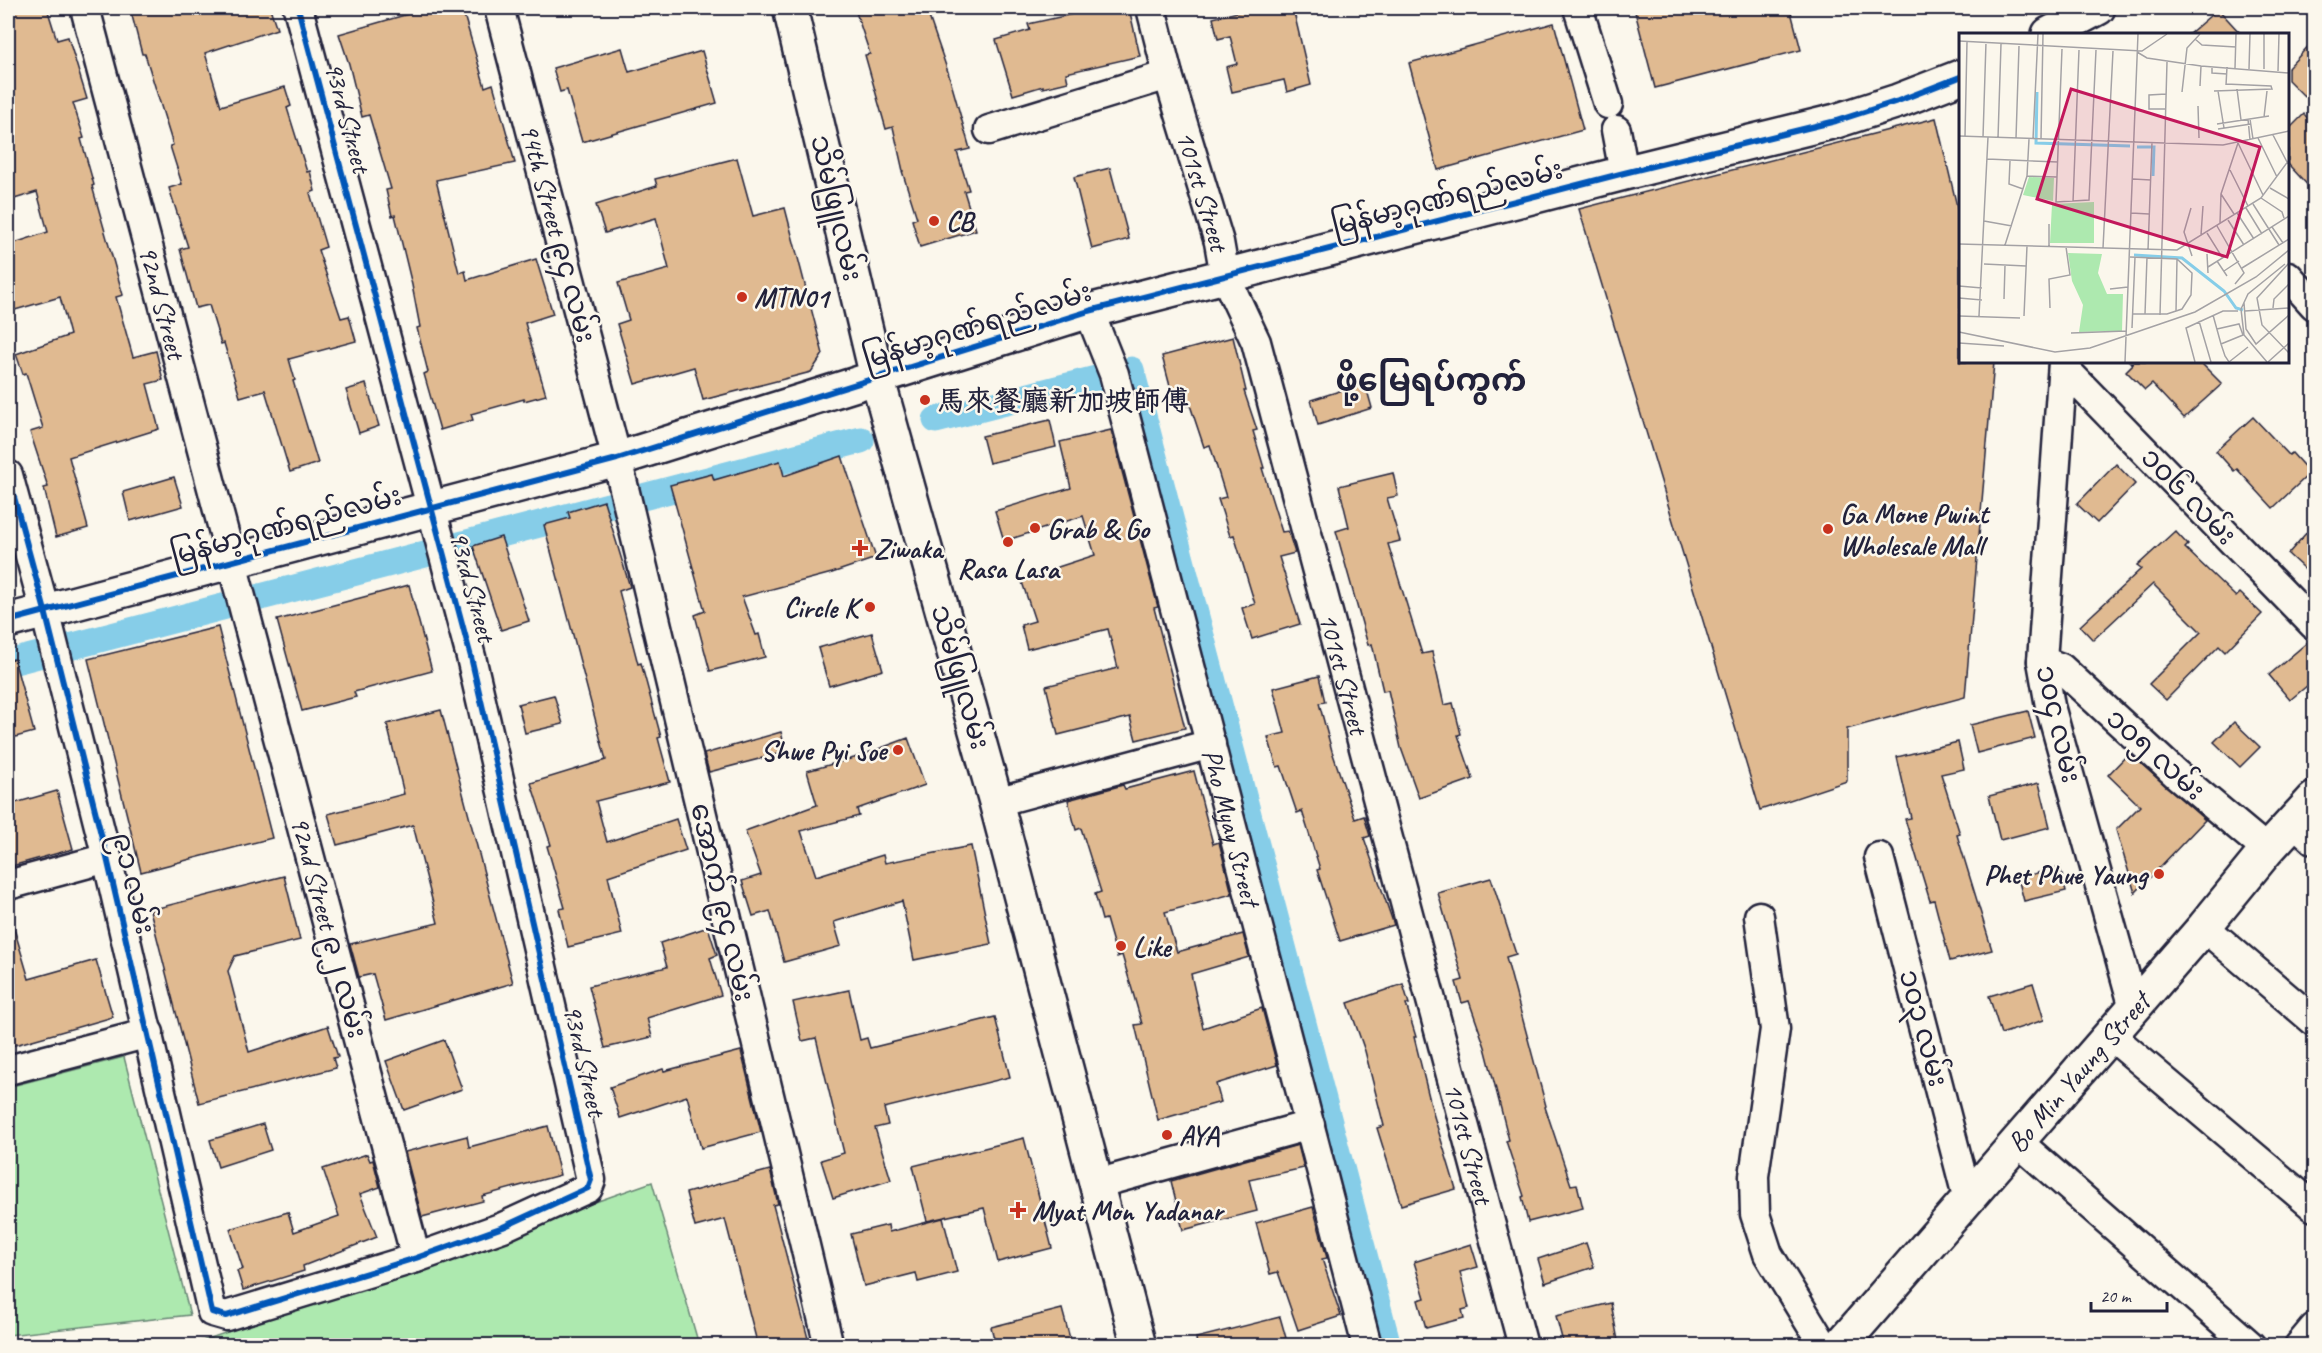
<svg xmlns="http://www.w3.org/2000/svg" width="2322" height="1353" viewBox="0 0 2322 1353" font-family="Caveat,'LXGW WenKai TC','Noto Sans Myanmar',sans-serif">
<rect width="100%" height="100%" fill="#fbf7ec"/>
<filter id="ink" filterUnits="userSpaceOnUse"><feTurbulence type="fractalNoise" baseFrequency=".0167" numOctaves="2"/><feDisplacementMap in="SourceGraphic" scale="12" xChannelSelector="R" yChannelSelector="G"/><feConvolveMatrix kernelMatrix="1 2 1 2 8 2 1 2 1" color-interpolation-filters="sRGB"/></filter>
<g filter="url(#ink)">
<g fill="#ade9af" stroke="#688675" stroke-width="1.5">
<path d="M124,1057L190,1315L8,1335V1087Z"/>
<path d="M652,1182L699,1345L188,1346Z"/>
</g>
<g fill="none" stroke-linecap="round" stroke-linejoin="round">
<g stroke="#86cde8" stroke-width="27">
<path d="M936,420L1131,370L1388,1346"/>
<path d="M8,663L861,440"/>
</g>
</g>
<g fill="#e0ba91" stroke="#22223b" stroke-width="1.5">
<path d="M8,8H47L57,40L68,37L87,99L73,103L84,138L81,139L94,185L92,186L123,295L116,297L133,357L156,351L163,380L147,384L159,429L69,457L88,528L56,537L44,488L48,487L30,432L43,428L26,373L23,374L16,354L70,335L60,297L8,312V245L48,232L37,192L8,201Z"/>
<path d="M130,8H270L277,29L205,53L221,106L285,87L291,106L287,108L307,172L310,171L315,191L310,193L326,247L318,250L341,318L349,316L356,341L289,359L295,380L293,381L318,463L290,472L265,390L240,397L224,343L221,344L209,305L196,308L180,249L188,247L169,188L182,184L170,146L173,145L145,54H142Z"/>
<path d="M429,8H462L485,87L493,84L515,163L436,180L459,273L465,271L467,280L536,259L553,314L525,323L546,395L524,401V399L471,414L473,420L440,430L424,374L428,372L417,328L420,327L412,285L395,215L392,216L386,190L391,189L369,115L362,117L349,64L339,34Z"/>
<path d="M870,8H926L948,72L970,149L957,152L969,190L964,191L976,230L920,247L912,220L917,218L902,171H903L893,127L886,129L865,55L870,54L856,12Z"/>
<path d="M1100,8H1129L1140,56L1066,73L1068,82L1043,88V86L1013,95L996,40L1030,30L1028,24Z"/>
<path d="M1254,8H1293L1311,85L1287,92L1284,80L1232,92L1226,67L1237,64L1230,36L1218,39L1213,18Z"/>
<path d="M1634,8H1790L1801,50L1655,88Z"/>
<path d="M2218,9L2241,34H2189Z"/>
<path d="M1554,23L1583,130L1438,170L1409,63Z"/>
<path d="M2314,40V85L2304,96L2288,80V68Z"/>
<path d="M622,48L629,72L702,51L717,103L582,142L567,90L560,92L553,68Z"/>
<path d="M2304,114L2314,125V192L2288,164V130Z"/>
<path d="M1936,118L1960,219V362H1994L1965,697L1847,729V781L1760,810L1579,209Z"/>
<path d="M737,158L753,216L785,208L823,354L811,372L703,400L694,367L635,384L617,324L629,320L618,283L669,269L656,218L605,233L596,205L657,186L655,179Z"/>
<path d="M1110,168L1129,239L1092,249L1074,177Z"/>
<path d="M1233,337L1246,391H1244L1257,430L1253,431L1264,468H1262L1282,532L1288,531L1295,553L1279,557L1300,624L1252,639L1242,608L1255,604L1234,535L1230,536L1218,499L1226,497L1210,445L1204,447L1190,405L1176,409L1162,356Z"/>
<path d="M2130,362H2200L2222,384L2184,418L2152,384L2145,390L2126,371L2133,364Z"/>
<path d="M1365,383L1372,408L1318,425L1311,400Z"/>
<path d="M366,384L379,426L359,433L346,390Z"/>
<path d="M2253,417L2289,455L2292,453L2310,473L2273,508L2237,469L2234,471L2216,451Z"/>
<path d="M1050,420L1056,447L989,463L982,436Z"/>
<path d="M1111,430L1158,607L1154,608L1185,728L1136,740L1130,717L1058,735L1046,686L1118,668L1108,629L1027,649L1021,625L1035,621L1021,579L1095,555L1083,516L1004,541L995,511L1071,488L1060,442Z"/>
<path d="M842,456L876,558L832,573L742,597L756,635L759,634L765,657L710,671L695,615L705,611L670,485L712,474L714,480L780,461L784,476Z"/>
<path d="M2116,464L2135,484L2097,523L2077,504Z"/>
<path d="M1393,473L1398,496L1387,498L1400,541L1388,544L1422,654L1432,652L1444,705L1453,703L1461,734L1458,735L1473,779L1419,798L1401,748L1388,690L1383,691L1372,644L1368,645L1336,531L1349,527L1339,486Z"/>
<path d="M174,477L183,506L130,521L123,492Z"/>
<path d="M604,501L630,587L619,591L638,664L641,663L661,737L658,738L670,782L596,801L607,842L676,819L686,850L608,876L622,934L568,947L559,909L565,908L547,846L551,845L531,783L606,760L544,525L570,518L568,512Z"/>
<path d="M2314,524V578L2288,554Z"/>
<path d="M2175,531L2188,545L2185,548L2236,597L2240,593L2262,614L2225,652L2219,646L2166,700L2149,684L2201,632L2153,584L2093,640L2080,626L2141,569L2137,566Z"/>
<path d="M501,537L529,621L501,630L473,546Z"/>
<path d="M409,585L432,671L354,692L356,697L302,711L277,620Z"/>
<path d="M218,627L272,838L141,872L88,659Z"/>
<path d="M872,633L883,670L829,686L818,648Z"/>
<path d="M2309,641H2314V680L2290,700L2269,675Z"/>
<path d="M14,659L34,732L8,739V660Z"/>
<path d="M1319,676L1325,702L1319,703L1332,751L1355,819L1364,816L1370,836L1364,838L1394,925L1340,941L1317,870L1320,869L1302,811L1297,813L1281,766L1277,767L1268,737L1285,733L1273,688Z"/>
<path d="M554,695L563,724L525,733L518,704Z"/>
<path d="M441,710L513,983L386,1020L373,974L359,977L350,944L438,923L413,825L337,845L328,814L404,794L387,724Z"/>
<path d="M2028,711L2035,738L1977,753L1970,725Z"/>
<path d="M2234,722L2260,747L2240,767L2214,742Z"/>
<path d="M781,732L786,752L709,772L704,754Z"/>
<path d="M908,738L925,785L857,809L859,816L801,831L816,876L883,855L885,863L971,846L991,944L914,960L902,901L834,922L841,946L784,962L770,911L753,916L742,881L761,875L745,831L817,805L807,771L854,758Z"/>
<path d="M1958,742L1964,769L1941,774L1960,834L1957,835L1992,950L1950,961L1934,900L1930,901L1905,819L1911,818L1897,757Z"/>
<path d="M2129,753L2205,820L2135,893L2116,830L2140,806L2108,775Z"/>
<path d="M1194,771L1213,844L1219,842L1232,894L1165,912L1177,952L1243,934L1249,957L1191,974L1203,1028L1262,1008L1277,1065L1216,1084L1221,1102L1158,1120L1135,1025L1142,1024L1122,955L1117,957L1106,919L1102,920L1095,894L1101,892L1081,828L1076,830L1068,800L1123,785L1125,789Z"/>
<path d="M2039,783L2050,827L2000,840L1989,796Z"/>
<path d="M57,791L73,849L8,867V805Z"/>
<path d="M2060,867L2066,891L2024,901L2018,878Z"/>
<path d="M284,876L300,940L235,956L228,971L249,1052L328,1026L338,1057L333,1058L336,1068L199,1103L150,910Z"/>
<path d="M1491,878L1516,954L1506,957L1546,1106L1545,1107L1571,1185L1577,1184L1583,1208L1528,1222L1522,1197L1524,1196L1506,1141L1509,1140L1485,1047L1469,1001L1462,1003L1456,982L1463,980L1438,893Z"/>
<path d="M13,925L29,979L96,960L113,1017L8,1047V926Z"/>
<path d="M708,927L717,955L710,958L721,995L647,1018L652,1037L605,1048L589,986L667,967L660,943Z"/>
<path d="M2033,983L2044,1020L2001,1034L1989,996Z"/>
<path d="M1403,984L1409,1004H1406L1416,1037H1414L1433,1113L1456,1189L1401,1205L1377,1128L1384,1126L1365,1051L1348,1003Z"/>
<path d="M849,990L860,1040L867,1038L870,1048L995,1017L1010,1077L884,1108L888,1125L875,1128L891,1180L833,1198L821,1160L844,1153L816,1038L802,1041L793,1002Z"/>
<path d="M444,1040L462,1089L404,1110L386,1061Z"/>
<path d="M741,1051L761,1132L701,1148L687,1096L620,1118L610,1087L663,1069L664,1071Z"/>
<path d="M263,1124L271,1150L218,1167L210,1140Z"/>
<path d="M548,1126L560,1175L482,1196L483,1201L422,1217L405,1152L467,1136L469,1147Z"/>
<path d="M1024,1138L1052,1248L998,1262L984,1208L927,1221L913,1166Z"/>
<path d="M1298,1145L1304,1168L1249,1180L1257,1211L1183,1230L1171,1181Z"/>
<path d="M367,1154L370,1161L373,1160L380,1187L360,1194L377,1237L303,1266L304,1271L243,1290L237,1271L243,1269L230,1229L288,1212L294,1232L339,1216L323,1169Z"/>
<path d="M770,1170L778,1204L773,1205L810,1346H758L725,1219L695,1227L686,1193Z"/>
<path d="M1313,1207L1327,1258L1322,1259L1341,1316L1298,1330L1278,1272L1270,1274L1256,1223Z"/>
<path d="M943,1218L957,1272L918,1282L916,1273L864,1286L851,1234L888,1225L889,1232Z"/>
<path d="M1586,1243L1594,1267L1545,1283L1538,1259Z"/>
<path d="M1471,1244L1478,1267L1460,1272L1469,1308L1462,1310L1464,1318L1426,1328L1418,1300L1425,1298L1414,1262Z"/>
<path d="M1611,1303L1619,1346H1564L1556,1316Z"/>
<path d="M1062,1309L1072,1346H996L991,1327Z"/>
<path d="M1280,1317L1286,1338L1256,1346H1197L1196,1338Z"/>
</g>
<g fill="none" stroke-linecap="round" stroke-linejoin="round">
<defs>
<g id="minor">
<path id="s1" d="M85,8L416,1258"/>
<path d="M499,8L617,459L829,1346"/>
<path id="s2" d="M1151,8L1168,75L1219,242L1225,276L1256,342L1523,1346"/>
<path d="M1578,8L1608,104"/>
<path d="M989,130L1168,75"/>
<path d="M1616,130L1624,173"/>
<path d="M2288,276L2314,305"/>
<path id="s3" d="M1089,311L1114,374L1367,1346"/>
<path d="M2063,362L2042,661L2050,706L2134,1008"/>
<path d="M2063,367L2314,625"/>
<path d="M8,475L45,611L107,858L212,1312L226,1316L416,1258L503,1227L588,1188L591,1180L471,657L298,8"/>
<path d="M2042,661L2061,668L2176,774L2267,850"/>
<path d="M996,802L1211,744"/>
<path d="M2294,822L2314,840"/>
<path d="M1879,857L1968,1200"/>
<path d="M8,885L107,858"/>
<path d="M1759,916L1775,1029L1754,1176L1755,1214L1768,1254L1824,1346"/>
<path d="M2204,927L2314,1021"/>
<path d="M2110,1035L2314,1207"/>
<path d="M8,1070L149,1033"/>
<path d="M2018,1142L2251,1346"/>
<path d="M1096,1184L1310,1125"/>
<path d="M2299,1346L2314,1328"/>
</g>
<g id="tertiary">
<path d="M2049,34L2098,8"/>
<path d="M8,621L617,459L1089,311L1624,173L1836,121L1898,101L1960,77"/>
</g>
<g id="secondary">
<path id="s4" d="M1840,1346L2204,927L2267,850L2314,799"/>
</g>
<path id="primary" d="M790,8L877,377L996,802L1139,1346"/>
</defs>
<use href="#minor" stroke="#22223b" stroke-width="33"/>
<use href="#tertiary" stroke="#22223b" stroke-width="38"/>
<use href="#secondary" stroke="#22223b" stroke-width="38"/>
<use href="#primary" stroke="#22223b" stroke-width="38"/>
<use href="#minor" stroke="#fbf7ec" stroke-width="28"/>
<use href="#tertiary" stroke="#fbf7ec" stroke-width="33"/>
<use href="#secondary" stroke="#fbf7ec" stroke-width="33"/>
<use href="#primary" stroke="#fbf7ec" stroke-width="33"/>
<defs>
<g id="cycleway">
<path d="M8,475L45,611L107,858L212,1312L226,1316L416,1258L503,1227L588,1188L591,1180L471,657L298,8"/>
<path d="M8,621L617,459L1089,311L1624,173L1836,121L1898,101L1960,77"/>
</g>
</defs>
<use href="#cycleway" stroke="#fbf7ec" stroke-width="10"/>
<use href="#cycleway" stroke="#0057b8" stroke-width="6"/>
</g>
</g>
<g fill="#c8321e" stroke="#fbf7ec" stroke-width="2">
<circle cx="934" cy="221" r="6"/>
<circle cx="742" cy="297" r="6"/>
<circle cx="925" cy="400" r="6"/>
<circle cx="1035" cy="528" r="6"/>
<circle cx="1828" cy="529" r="6"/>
<circle cx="1008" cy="542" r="6"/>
<path d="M857 539h6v6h6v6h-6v6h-6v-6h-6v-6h6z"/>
<circle cx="870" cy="607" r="6"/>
<circle cx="898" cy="750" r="6"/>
<circle cx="2159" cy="874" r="6"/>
<circle cx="1121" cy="946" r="6"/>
<circle cx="1167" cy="1135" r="6"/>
<path d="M1015 1201h6v6h6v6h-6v6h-6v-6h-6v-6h6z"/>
</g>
<g text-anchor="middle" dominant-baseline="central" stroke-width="5" stroke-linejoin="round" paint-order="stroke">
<g font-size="28" fill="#22223b" stroke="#fbf7ec">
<text transform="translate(348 117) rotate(75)">93rd Street</text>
<text stroke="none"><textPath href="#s2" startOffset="190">101st Street</textPath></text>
<text transform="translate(1447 197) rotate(-14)">မြန်မာ့ဂုဏ်ရည်လမ်း</text>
<text transform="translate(837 208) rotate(77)">သိမ်ဖြူလမ်း</text>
<text transform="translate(558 233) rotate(75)">94th Street ၉၄ လမ်း</text>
<text stroke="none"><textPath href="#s1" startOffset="304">92nd Street</textPath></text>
<text transform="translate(977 325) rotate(-17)">မြန်မာ့ဂုဏ်ရည်လမ်း</text>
<text transform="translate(2189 496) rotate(46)">၁၀၆ လမ်း</text>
<text transform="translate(286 525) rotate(-15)">မြန်မာ့ဂုဏ်ရည်လမ်း</text>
<text transform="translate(473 586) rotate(75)">93rd Street</text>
<text stroke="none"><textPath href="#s2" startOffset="694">101st Street</textPath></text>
<text transform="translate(961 677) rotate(74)">သိမ်ဖြူလမ်း</text>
<text transform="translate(2059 724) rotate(77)">၁၀၄ လမ်း</text>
<text transform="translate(2156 754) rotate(42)">၁၀၅ လမ်း</text>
<text stroke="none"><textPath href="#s3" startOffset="536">Pho Myay Street</textPath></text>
<text transform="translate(134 883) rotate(76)">၉၁ လမ်း</text>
<text transform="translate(723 902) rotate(77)">အောက် ၉၄ လမ်း</text>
<text transform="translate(329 927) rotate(75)">92nd Street ၉၂ လမ်း</text>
<text transform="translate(1924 1028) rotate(75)">၁၀၃ လမ်း</text>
<text transform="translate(585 1060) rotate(77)">93rd Street</text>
<text stroke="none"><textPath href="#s4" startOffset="363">Bo Min Yaung Street</textPath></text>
<text stroke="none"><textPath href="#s2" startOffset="1180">101st Street</textPath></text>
</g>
<g font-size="28" font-weight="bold" fill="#22223b" stroke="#fbf7ec" text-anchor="start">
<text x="946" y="221">CB</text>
<text x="754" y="297">MTN01</text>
<text x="937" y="400">馬來餐廳新加坡師傅</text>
<text x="1840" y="513">Ga Mone Pwint<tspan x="1840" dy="32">Wholesale Mall</tspan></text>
<text x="1047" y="528">Grab &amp; Go</text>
<text x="874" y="548">Ziwaka</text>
<text x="1008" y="568" text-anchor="middle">Rasa Lasa</text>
<text x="858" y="607" text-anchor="end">Circle K</text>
<text x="886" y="750" text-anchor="end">Shwe Pyi Soe</text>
<text x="2147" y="874" text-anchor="end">Phet Phue Yaung</text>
<text x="1133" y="946">Like</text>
<text x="1179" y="1135">AYA</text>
<text x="1032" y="1210">Myat Mon Yadanar</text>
</g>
<g font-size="32" font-weight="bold" fill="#22223b" stroke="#fbf7ec">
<text x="1431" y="380">ဖို့မြေရပ်ကွက်</text>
</g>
</g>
<g transform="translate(1959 33)">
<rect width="330" height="330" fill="#fbf7ec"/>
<path d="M70,144L95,145L94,168L64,162ZM135,169V210H91L93,171ZM109,220L143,221L139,240L148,261H164L163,298L120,299L124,272L113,248Z" fill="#ade9af"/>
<path fill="none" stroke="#86cde8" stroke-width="3" d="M78,59L77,110L171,113M178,114H195L194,143M175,222L223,225L265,258L277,275L284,277"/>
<path fill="none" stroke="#a4a2a5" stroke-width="1.5" d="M236,6L243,12L277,14M0,8L183,18L208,1M103,16L97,169L130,167L137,17M178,19L188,25L242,33L330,40M253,34V40L268,41M276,35L277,1M290,36L291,1M305,36V1M319,38L320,1M267,52L268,34M241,53L242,33M278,56L282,87M255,58L313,56L312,53L267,51M259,58L265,95M223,59L228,15L241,1M239,73L240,105M206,76H190V62L207,61M305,84L308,58M289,86L291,107M291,86L294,106M258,91L310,83M259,96L292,91M314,102L329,131M0,103L264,112L330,98M6,103L8,9M24,104L27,9M39,105L42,11M57,105L60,13M299,105L318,144M74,106L79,1M82,106L84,1M279,110L304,162M28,126L99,129M51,128L50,151L64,156M271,137L289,173M68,143L98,144M174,146L192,147M311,155L330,166M262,161L275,181M302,165L323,179L325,185M114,169L120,17M294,171L320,212M232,175L225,199L233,223M287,175L303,201M172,180L190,181M278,180L295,206M269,187L285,212M25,188L53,193M261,190L262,161L279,110M90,191V213M258,193L285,240L276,251M313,194L324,210M248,200L263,224M242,202L244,173M0,211L218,217L302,165L330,127M46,212L68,143L70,106M144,215L154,18M189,217L193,109M248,221L249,240M171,224L218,226L233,240L232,262L223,276L208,281H174M258,228L268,243M330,230L298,265L303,292L330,320M25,231L67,233M249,234L330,183M283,235L330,206M265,238L280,228M0,253L23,255M151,256L169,254M0,265L23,267M45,266L46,232M285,270L287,296L297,311L330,282M91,275L90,246L111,242L107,214M314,275L315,266L330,251M217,278L218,226M286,278L330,275M186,281L188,224M201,282L208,29M254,282L262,311L266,323L270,329L289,314M0,283L61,285M20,283L29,104M65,283L68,213M240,288L252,329M173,295L176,224M258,296L280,291L284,302L262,311M0,299L96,319L131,315L236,279L297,244L330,217M112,300L167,298M0,310L45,313M166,329L179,1M236,329L227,295L264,278H279M308,329L285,302L282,276L289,261L326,231M309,329L330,310"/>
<path fill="#c2185b" fill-opacity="0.15" stroke="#c2185b" stroke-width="3" d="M112,56L301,114L268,224L78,166Z"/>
<rect width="330" height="330" fill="none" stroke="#22223b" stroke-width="3"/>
</g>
<rect width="2322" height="1353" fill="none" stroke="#fbf7ec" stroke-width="30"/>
<rect x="15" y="15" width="2292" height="1323" fill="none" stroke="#22223b" stroke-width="2" filter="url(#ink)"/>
<path d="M2091 1302v9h76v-9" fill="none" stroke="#22223b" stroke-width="3"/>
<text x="2100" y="1302" font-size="18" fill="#22223b" stroke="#fbf7ec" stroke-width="4.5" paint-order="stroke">20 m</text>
</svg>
